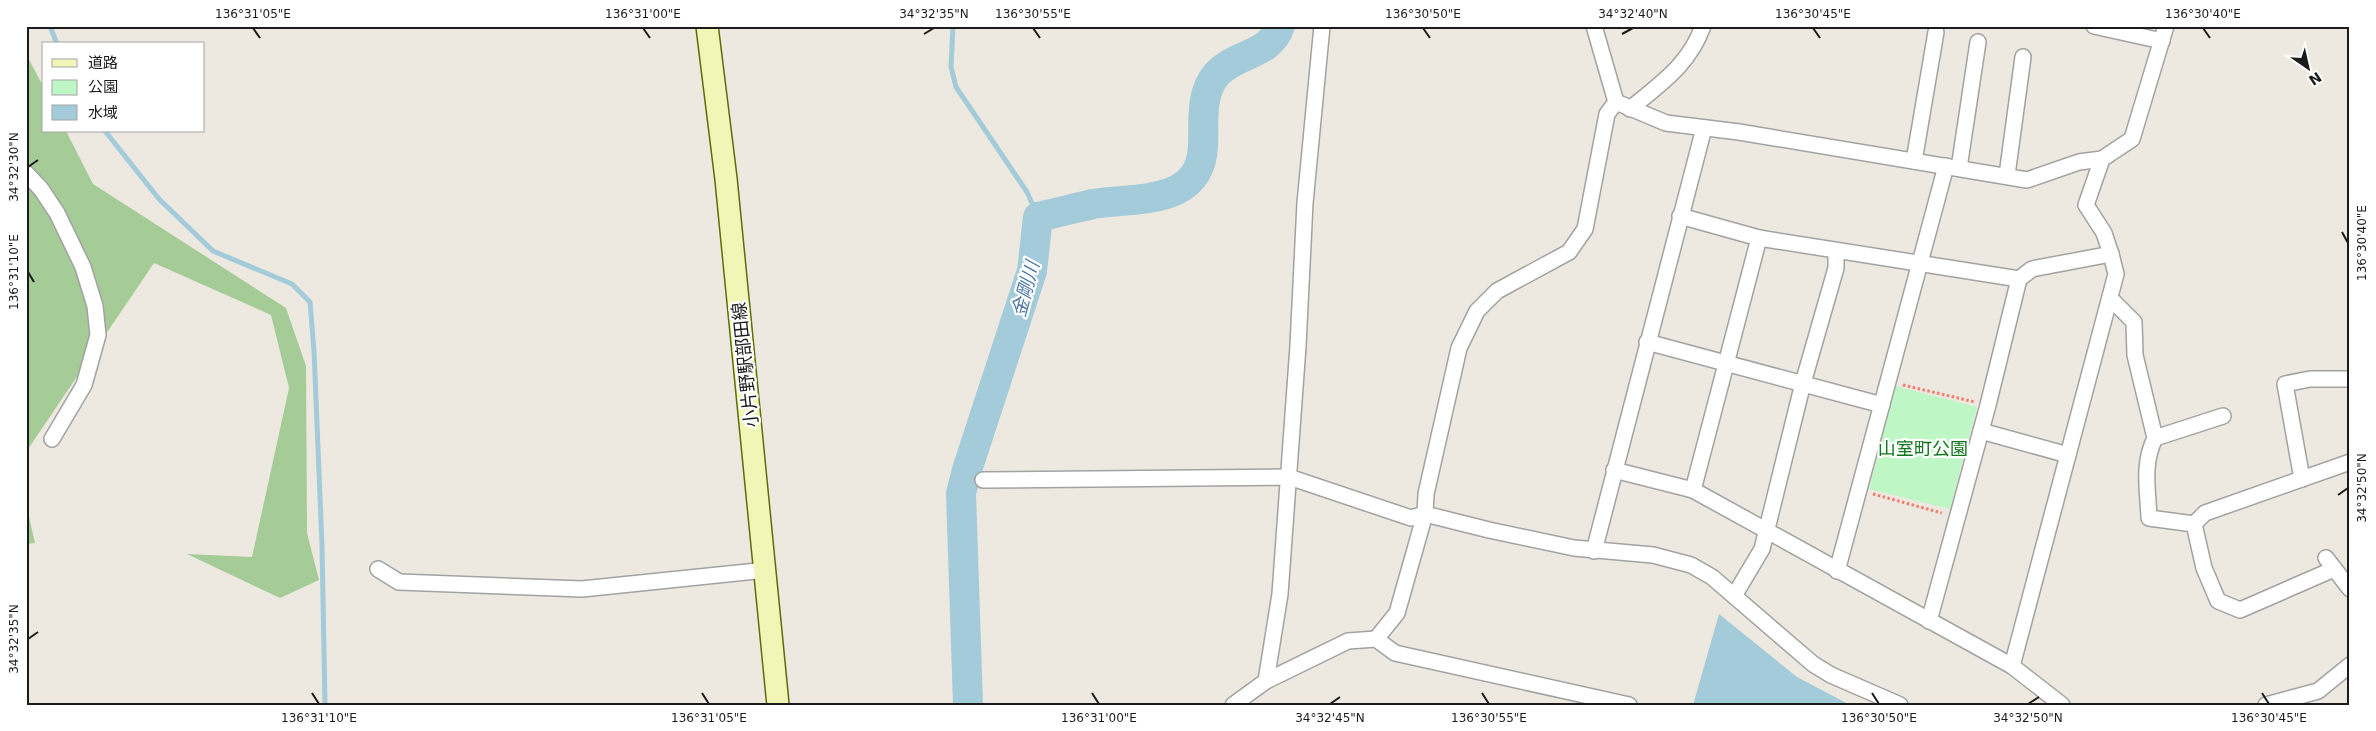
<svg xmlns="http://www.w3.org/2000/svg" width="2376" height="731" viewBox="0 0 2376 731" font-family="'DejaVu Sans','Noto Sans JP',sans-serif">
<rect width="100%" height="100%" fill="#ede9e1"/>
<g fill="#a5cb97">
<path d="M26,54L44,88V131H66L93,184L286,308L306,366L307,533L319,580L280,598L187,554L252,557L289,388L271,315L154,263L26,452Z"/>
<path d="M26,504L35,543L26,544Z"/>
</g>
<path fill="#bef7c5" d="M1895,386L1977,407L1950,509L1869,489Z"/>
<path fill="#a3cbd9" d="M1719,614L1797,677L1850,705H1693Z"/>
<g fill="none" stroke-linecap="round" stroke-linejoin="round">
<g stroke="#a3cbd9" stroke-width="5">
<path d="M50,26L57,44"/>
<path d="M953,26L951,67L956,87L1027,192L1038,217"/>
<path d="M105,131L159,199L213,251L292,284L310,302L314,351L322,545L325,705"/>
</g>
<path stroke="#a3cbd9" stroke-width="30" d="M968,705L961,493L967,470L1032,271L1038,217C1056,213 1075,208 1093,204C1137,197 1201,206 1203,145C1204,122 1200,94 1216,75C1235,53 1270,56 1280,26"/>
<defs>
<g id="minor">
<path d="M1594,26L1616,102L1666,123L1739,132L2027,180L2079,162L2102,159L2132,139L2166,26"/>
<path d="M2094,26L2162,41"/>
<path d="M1630,109C1661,83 1689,65 1703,26"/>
<path d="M1914,161L1936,32"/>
<path d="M1959,168L1978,42"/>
<path d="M26,173L41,189L57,213L83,267L95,306L98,335L84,385L52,439"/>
<path d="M2007,175L2023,57"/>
<path d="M1680,216L1759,238L2019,279"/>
<path d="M2110,298L2134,322L2135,355L2155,438C2142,464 2148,490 2149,518L2194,524L2204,568L2218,601L2240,610L2334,569"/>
<path d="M1647,342L1882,405"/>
<path d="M1981,431L2068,455"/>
<path d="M2155,438L2223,416"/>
<path d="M1614,470L1693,490L2012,666L2062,705"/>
<path d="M2302,479L2285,384L2310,379H2350"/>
<path d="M983,480L1289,477L1411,518L1425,514L1489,530L1574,548L1653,555L1691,565L1712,577L1813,664L1831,675L1900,705"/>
<path d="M1693,490L1759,238"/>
<path d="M2194,524L2205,513L2350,462"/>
<path d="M1594,551L1704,128"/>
<path d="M2326,558L2350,589"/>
<path d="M378,569L399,582L582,589L766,570"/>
<path d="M1837,571L1946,166"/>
<path d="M1734,596L1762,549L1803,383L1836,268V252"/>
<path d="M1929,621L1988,405L2019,279L2032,269L2111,254L2104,233L2086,205L2102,159"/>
<path d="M1376,639L1397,613L1425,514L1426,494L1459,348L1477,311L1497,291L1569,252L1585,229L1607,114L1616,102"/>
<path d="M2012,666L2116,274L2111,254"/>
<path d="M1266,681L1280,594L1298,346L1305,203L1322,26"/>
<path d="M1233,705L1266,681L1348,641L1376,639L1395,653L1629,705"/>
<path d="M2266,705L2318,691L2350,665"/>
</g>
<path id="secondary" d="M707,26L726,179L778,705"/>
</defs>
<use href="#minor" stroke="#a2a2a2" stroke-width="18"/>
<use href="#secondary" stroke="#5f6c09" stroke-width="24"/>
<g stroke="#f47d6b" stroke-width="3" stroke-dasharray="2.5 2.5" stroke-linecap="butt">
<path d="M1903,385L1975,402"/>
<path d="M1873,494L1942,513"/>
</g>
<use href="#minor" stroke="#fff" stroke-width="15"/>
<use href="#secondary" stroke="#f1f6b6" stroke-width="21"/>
</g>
<path fill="none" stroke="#1b1b1b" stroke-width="2" d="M253,28L260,38M643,28L650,38M1033,28L1040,38M1423,28L1430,38M1813,28L1820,38M2203,28L2210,38M924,34L934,28M1622,34L1633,28M28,167L38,160M2342,232L2348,243M28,272L34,282M2338,495L2348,488M28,639L38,632M312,693L319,704M702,693L709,704M1092,693L1099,704M1482,693L1489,704M1872,693L1879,704M2262,693L2269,704M1330,704L1340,697M2028,704L2039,697"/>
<g text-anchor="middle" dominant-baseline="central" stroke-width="4.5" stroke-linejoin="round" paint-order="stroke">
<g font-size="18" fill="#1b1b1b" stroke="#fff">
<text transform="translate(745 365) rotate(-96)">小片野駅部田線</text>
</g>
<g font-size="18" fill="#0f741a" stroke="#fff">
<text x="1923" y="448">山室町公園</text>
</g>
<g font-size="19" font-style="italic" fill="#4c77a7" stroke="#fff">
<text transform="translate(1025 289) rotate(-75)">金剛川</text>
</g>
</g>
<rect width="2376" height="731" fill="none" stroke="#ffffff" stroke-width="55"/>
<rect x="42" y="42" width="162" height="90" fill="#ffffff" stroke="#a4a4a4"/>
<rect x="52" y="59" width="25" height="8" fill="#f1f6b6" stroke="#a4a4a4"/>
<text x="88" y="68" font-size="15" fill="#1b1b1b">道路</text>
<rect x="52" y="80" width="25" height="15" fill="#bef7c5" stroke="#a4a4a4"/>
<text x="88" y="92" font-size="15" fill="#1b1b1b">公園</text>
<rect x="52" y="105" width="25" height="15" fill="#a3cbd9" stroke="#a4a4a4"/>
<text x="88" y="118" font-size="15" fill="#1b1b1b">水域</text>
<g transform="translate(2308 68) rotate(146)" stroke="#ffffff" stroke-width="4" paint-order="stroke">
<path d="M0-4L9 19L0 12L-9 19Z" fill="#1b1b1b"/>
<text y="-8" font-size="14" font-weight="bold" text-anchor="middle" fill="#1b1b1b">N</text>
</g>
<rect x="28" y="28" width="2320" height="676" fill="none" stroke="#1b1b1b" stroke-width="2"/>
<g font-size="12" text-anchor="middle" fill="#1b1b1b">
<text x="253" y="18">136°31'05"E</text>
<text x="643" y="18">136°31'00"E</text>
<text x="934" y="18">34°32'35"N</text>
<text x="1033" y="18">136°30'55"E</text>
<text x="1423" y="18">136°30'50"E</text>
<text x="1633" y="18">34°32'40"N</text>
<text x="1813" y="18">136°30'45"E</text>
<text x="2203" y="18">136°30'40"E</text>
<text transform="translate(14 167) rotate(-90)" y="4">34°32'30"N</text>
<text transform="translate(2362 243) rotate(-90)" y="4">136°30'40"E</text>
<text transform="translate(14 272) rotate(-90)" y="4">136°31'10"E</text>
<text transform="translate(2362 488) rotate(-90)" y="4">34°32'50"N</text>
<text transform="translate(14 639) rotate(-90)" y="4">34°32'35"N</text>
<text x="319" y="722">136°31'10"E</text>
<text x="709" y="722">136°31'05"E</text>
<text x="1099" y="722">136°31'00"E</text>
<text x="1330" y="722">34°32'45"N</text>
<text x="1489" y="722">136°30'55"E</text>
<text x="1879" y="722">136°30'50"E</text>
<text x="2028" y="722">34°32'50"N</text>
<text x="2269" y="722">136°30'45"E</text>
</g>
</svg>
